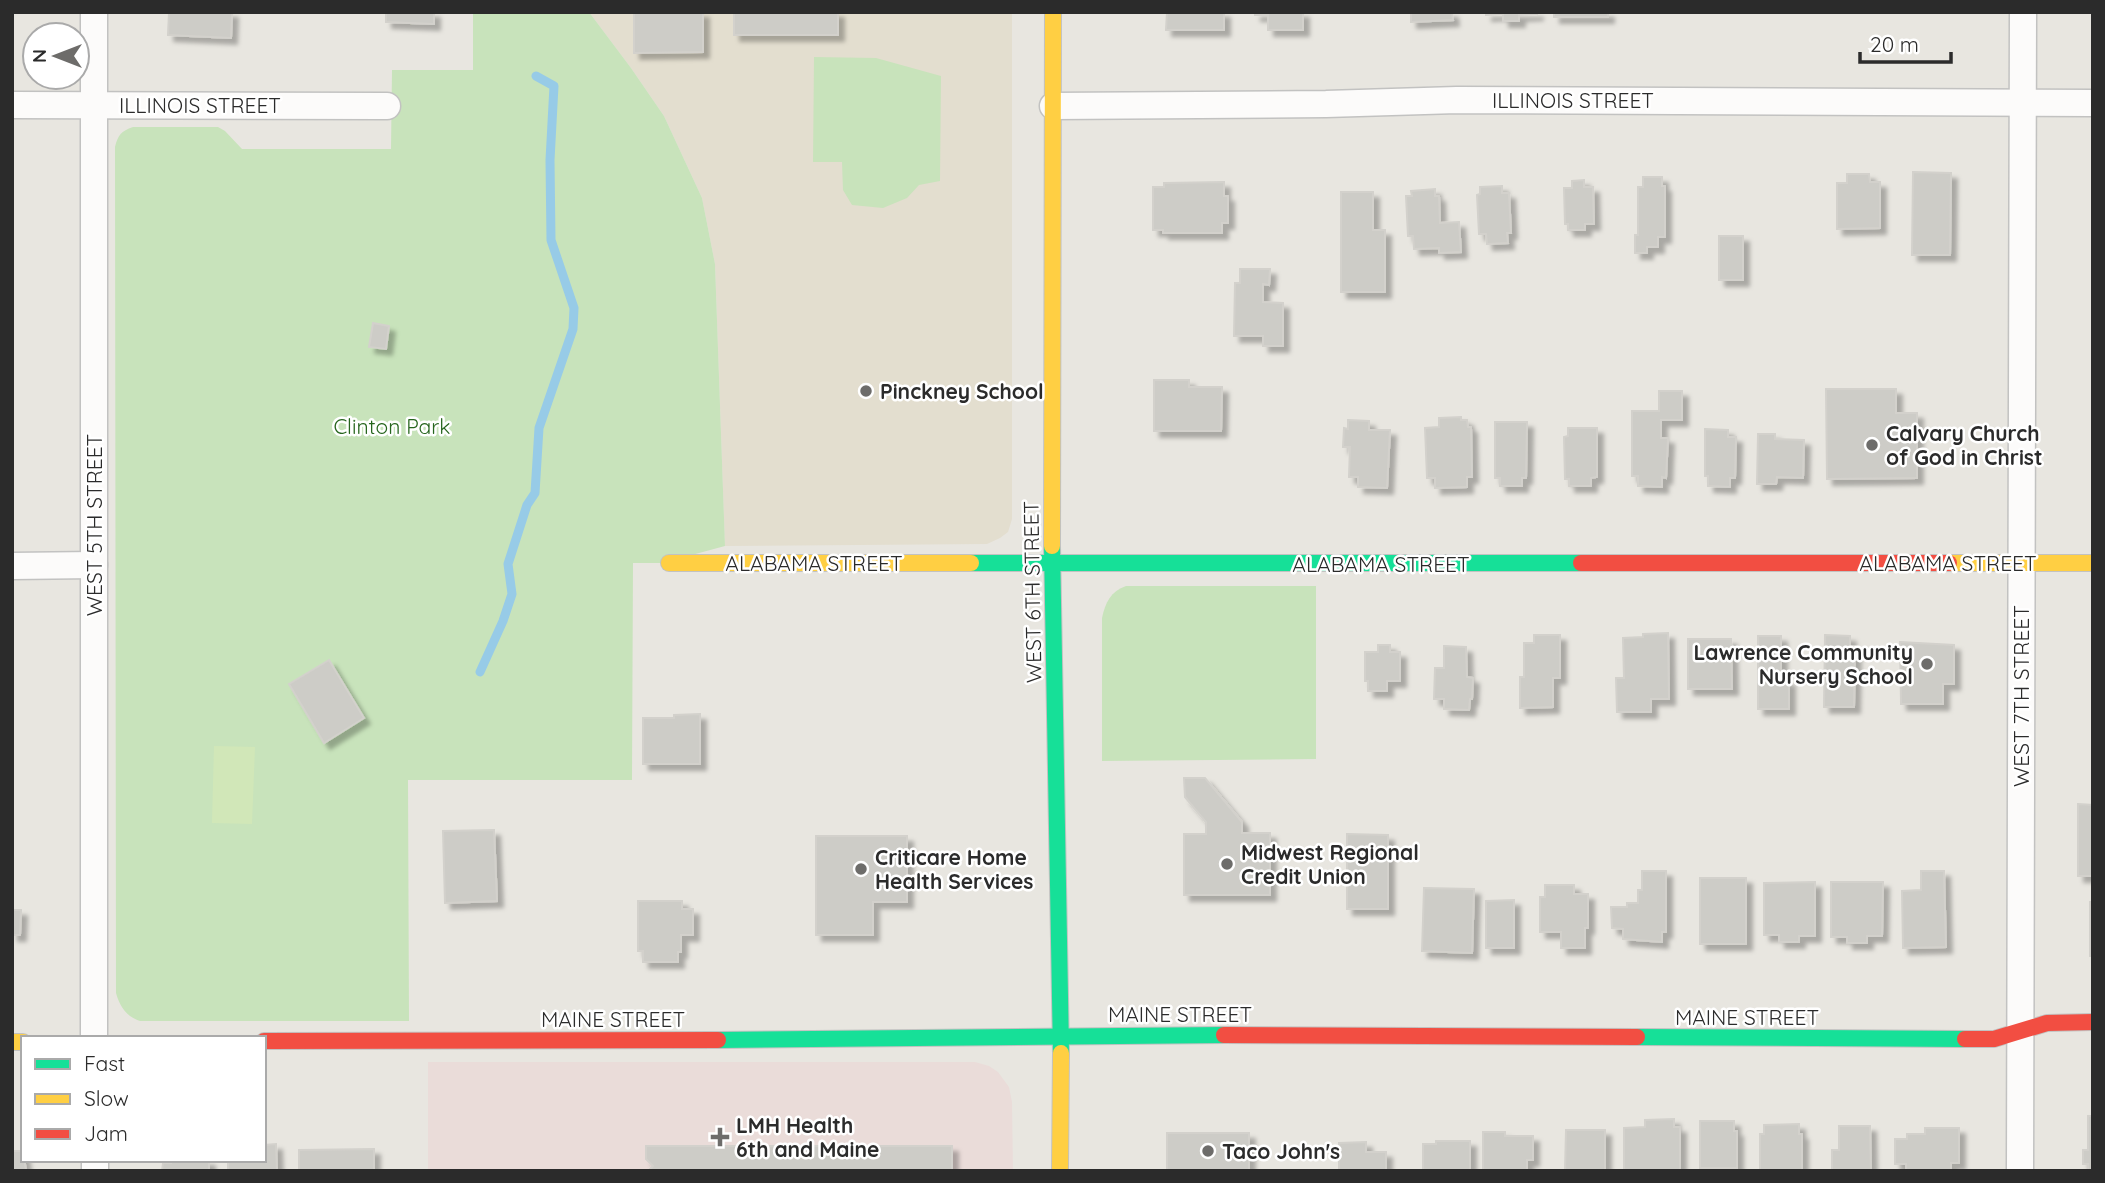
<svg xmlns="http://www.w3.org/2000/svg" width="2105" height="1183" viewBox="0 0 2105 1183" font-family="Quicksand,sans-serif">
<defs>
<filter id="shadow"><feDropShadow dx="6" dy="6" stdDeviation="2" flood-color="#0004"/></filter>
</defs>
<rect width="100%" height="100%" fill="#e8e6e0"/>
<path fill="#e3decf" d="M589,12H1012V519L1008,532L1000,538L987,544L725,546L715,264L702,198L664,116L631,68Z"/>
<path fill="#eadcd9" d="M428,1062H975L989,1066L998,1072L1009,1087L1012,1102L1013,1171H428Z"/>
<g fill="#c8e3bb">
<path d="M473,12H589L631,68L664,116L702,198L715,264L725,546L662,563H633L632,780H408L409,1021H140C126,1016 120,1007 116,993L115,147C118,135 121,131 133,127H218L225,131L242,149H391L392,70H473Z"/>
<path d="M814,57L876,58L941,76L940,181L919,185L907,198L883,208L852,205L843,190L842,162H813Z"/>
<path d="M1126,586H1316V759L1102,761V618C1105,603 1111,591 1126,586Z"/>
</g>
<path fill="#d1e7b8" d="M214,746L255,747L252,824L212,823Z"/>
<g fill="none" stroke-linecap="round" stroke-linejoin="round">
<path stroke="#97cbe7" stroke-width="9" d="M480,672L503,621L512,594L508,564L527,505L535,493L539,428L573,329L574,308L551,240L550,160L554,86L536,76"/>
</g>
<g fill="#cdccc7" stroke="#d3d1cc" stroke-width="2" filter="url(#shadow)">
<path d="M169,12H232L231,38L168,35Z"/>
<path d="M386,12H434V24L386,22Z"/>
<path d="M634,12H703V52L634,53Z"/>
<rect x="734" y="12" width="104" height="23"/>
<path d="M1167,12H1224V30H1166Z"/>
<path d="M1255,12H1303V30H1268V15H1255Z"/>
<path d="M1411,12H1452L1453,20L1411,22Z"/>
<path d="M1486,12H1537V14L1519,15V21H1503V14L1486,15Z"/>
<rect x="1554" y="12" width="54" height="5"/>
<path d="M1913,172L1951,173L1950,255H1912Z"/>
<path d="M1847,174H1869L1870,182H1880V228L1837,229V183H1847Z"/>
<path d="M1643,177H1662V186H1665V237H1658V247H1647V253H1635V235H1638V187H1643Z"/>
<path d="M1584,180V187H1593L1594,224H1585V230H1568V224H1565L1564,188H1572V181Z"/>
<path d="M1224,182V196H1228V223H1222V233H1163V230H1153V187H1164V183Z"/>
<path d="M1502,186V193H1509L1511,233H1507L1508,243L1487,244L1486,234H1479L1477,195L1480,194V187Z"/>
<path d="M1435,189V196H1439L1440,223L1459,222L1461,252L1439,253V248L1414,249L1413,236H1408L1406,196H1412L1411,191Z"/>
<path d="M1341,192H1373V230H1385V292H1341Z"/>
<rect x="1719" y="236" width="24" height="44"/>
<path d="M1240,269H1270L1269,285L1263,284V302L1283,303V346H1263V336H1234L1235,283H1240Z"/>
<path d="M373,323L389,326L386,349L369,347Z"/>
<path d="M1154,380H1189V387H1222L1221,431H1154Z"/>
<path d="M1826,389H1896V413H1917V478L1827,479Z"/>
<path d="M1659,391H1682V420H1661V438H1668L1666,478L1662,477V487L1638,486V476H1632V411H1659Z"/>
<path d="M1461,417V420H1467L1468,427H1471L1472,477H1467V487L1435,488V478H1427L1425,428L1439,427V418Z"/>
<path d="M1348,420L1369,421V430H1390L1387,488L1358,487V477H1349L1350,447H1343L1344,428L1348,429Z"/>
<path d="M1495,422H1527L1526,478H1522V486H1500V478H1495Z"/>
<path d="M1568,428H1597V477L1591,478V486H1569V479H1565L1564,437L1568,436Z"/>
<path d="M1705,429L1728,430V437H1736L1735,478H1730V487L1708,486V476H1705Z"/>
<path d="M1758,434H1775V439L1804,440L1803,478L1777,477L1776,484H1757Z"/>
<path d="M1668,633L1669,699H1651V712H1617L1616,678H1624L1623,638L1643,637V634Z"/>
<path d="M1534,635H1560V678H1553V707L1520,708V677H1524V643H1534Z"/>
<path d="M1825,635L1850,636V646H1855L1854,707H1824Z"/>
<path d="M1758,636H1781V680H1789V709H1758Z"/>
<path d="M1688,639H1731L1732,689H1688Z"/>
<path d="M1900,642L1954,645V684H1943V704H1901Z"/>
<path d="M1378,645H1390V652H1400V681H1387V691H1368V681H1365V652H1378Z"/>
<path d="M1444,646L1466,647L1467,677L1473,678L1472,699H1470L1469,710L1444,709V699H1434L1435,668H1444Z"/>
<path d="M329,660L364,718L324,743L289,684Z"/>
<path d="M700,714V764H643V718H674V715Z"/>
<path d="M1184,778H1205L1242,822V833H1270V895H1184V834H1206V822L1185,797Z"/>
<path d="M2078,804L2093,805V876H2078Z"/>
<path d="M494,830L497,901L445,903L443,831Z"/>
<path d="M1347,834L1388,835V909H1347Z"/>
<path d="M816,836H907V902H873V935H816Z"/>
<path d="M1642,871H1666V932H1662V942L1623,939V929L1612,928L1611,907H1627V903H1638V890H1642Z"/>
<path d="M1921,871H1944L1946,947L1903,948L1902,891L1921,890Z"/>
<rect x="1700" y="878" width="46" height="66"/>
<path d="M1815,882V936H1799V942H1779V935H1764V883Z"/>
<path d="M1831,882H1883L1882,936H1867V943H1847V937H1831Z"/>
<path d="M1545,885H1574V894H1588V928H1585V948H1561V932H1540V897H1545Z"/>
<path d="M1424,888L1474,889L1472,953L1422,951Z"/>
<path d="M1514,900V948H1486V901Z"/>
<path d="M638,901H682V909H693V935H681V952H678V962H643V951H638Z"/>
<rect x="2090" y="902" width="3" height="54"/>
<path d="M12,910H21L20,935H12Z"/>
<path d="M2088,1116H2093V1171H2088V1164H2083V1150H2088Z"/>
<path d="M1674,1119V1127H1680V1171H1624V1128L1645,1127V1120Z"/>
<path d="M1700,1121H1734V1131H1737V1168H1700Z"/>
<path d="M1799,1124V1134H1802V1171H1760V1134H1764V1125Z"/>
<path d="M1839,1126H1870L1871,1171H1832V1150H1839Z"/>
<path d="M1925,1128H1959V1163H1951V1171H1906V1164H1895V1139H1907V1134H1925Z"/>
<path d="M1566,1130H1605V1171H1565Z"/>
<path d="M1483,1132H1505V1136H1533V1160H1527V1171H1483Z"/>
<path d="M1167,1133H1249V1169L1247,1171H1167Z"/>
<path d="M1436,1141H1470V1171H1423V1144H1436Z"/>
<path d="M1366,1142V1152H1386V1171H1339V1143Z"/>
<path d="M276,1144L277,1171H228V1160H264V1145Z"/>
<path d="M646,1146H952V1171H648L653,1166L646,1159Z"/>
<path d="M374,1149V1171H299V1150Z"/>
<path d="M12,1151H23L26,1171H12Z"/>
<path d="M171,1160H209V1171H162L163,1163H171Z"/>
</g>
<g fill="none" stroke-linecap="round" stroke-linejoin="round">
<defs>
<g id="street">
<path d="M94,12V1038"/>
<path d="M12,105L387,106"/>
<path d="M1053,106L1326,104L1457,100L2093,103"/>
<path d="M12,566L94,565"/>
<path d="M95,1160V1171"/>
<path d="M2020,1171L2023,12"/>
</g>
<g id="fast">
<path d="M1052,546L1061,1053"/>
<path d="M971,563H1581"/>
<path d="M1637,1037L1965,1039"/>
<path d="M718,1040L1224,1035"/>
</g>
<g id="slow">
<path d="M1052,546L1053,12"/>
<path d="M669,563H971"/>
<path d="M1949,563H2093"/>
<path d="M12,1042H23"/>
<path d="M1060,1171L1061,1053"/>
</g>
<g id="jam">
<path d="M1581,563H1949"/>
<path d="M1224,1035L1637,1037"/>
<path d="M1965,1039H1994L2047,1023L2093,1022"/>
<path d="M264,1041L718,1040"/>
</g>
</defs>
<use href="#street" stroke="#c2c2c1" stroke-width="29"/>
<use href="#fast" stroke="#c2c2c1" stroke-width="18"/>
<use href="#slow" stroke="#c2c2c1" stroke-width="18"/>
<use href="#jam" stroke="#c2c2c1" stroke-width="18"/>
<use href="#street" stroke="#fcfbfa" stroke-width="26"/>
<use href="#fast" stroke="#16e098" stroke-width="16"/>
<use href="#slow" stroke="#ffcf43" stroke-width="16"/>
<use href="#jam" stroke="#f24e42" stroke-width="16"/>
</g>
<g fill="#6d6c6a" stroke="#fff" stroke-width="2.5">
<circle cx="866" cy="391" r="7"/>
<circle cx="1872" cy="445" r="7"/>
<circle cx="1927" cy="664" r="7"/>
<circle cx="1227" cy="864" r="7"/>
<circle cx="861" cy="869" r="7"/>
<path d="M716.5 1126.5h7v7h7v7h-7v7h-7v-7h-7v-7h7z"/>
<circle cx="1208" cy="1151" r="7"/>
</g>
<g text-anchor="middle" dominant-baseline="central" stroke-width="5" stroke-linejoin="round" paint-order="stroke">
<g font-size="21" fill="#2b2b2b" stroke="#fff">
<text x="1573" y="100">ILLINOIS STREET</text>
<text x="200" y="105">ILLINOIS STREET</text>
<text transform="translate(94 525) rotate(-90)">WEST 5TH STREET</text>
<text x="814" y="563">ALABAMA STREET</text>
<text x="1948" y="563">ALABAMA STREET</text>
<text x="1381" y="564">ALABAMA STREET</text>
<text transform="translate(1032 592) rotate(-91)">WEST 6TH STREET</text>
<text transform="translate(2021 696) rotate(-90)">WEST 7TH STREET</text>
<text x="1180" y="1014">MAINE STREET</text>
<text x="1747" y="1017">MAINE STREET</text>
<text x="613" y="1019">MAINE STREET</text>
</g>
<g font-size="21" font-weight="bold" fill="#2b2b2b" stroke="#fff" text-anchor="start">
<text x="880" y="391">Pinckney School</text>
<text x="1886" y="433">Calvary Church<tspan x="1886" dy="24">of God in Christ</tspan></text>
<text x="1913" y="652" text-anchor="end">Lawrence Community<tspan x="1913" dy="24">Nursery School</tspan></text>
<text x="1241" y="852">Midwest Regional<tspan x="1241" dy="24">Credit Union</tspan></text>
<text x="875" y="857">Criticare Home<tspan x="875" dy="24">Health Services</tspan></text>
<text x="736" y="1125">LMH Health<tspan x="736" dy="24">6th and Maine</tspan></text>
<text x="1222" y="1151">Taco John's</text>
</g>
<g font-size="21" fill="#26651d" stroke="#fff">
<text x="392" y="426">Clinton Park</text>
</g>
</g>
<rect width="2105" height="1183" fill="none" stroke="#2b2b2b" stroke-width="28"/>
<rect x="21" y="1036" width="245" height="126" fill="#ffffff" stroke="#aaaaaa" stroke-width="2"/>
<rect x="35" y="1059" width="35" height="10" fill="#16e098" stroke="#aaaaaa" stroke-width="2"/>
<text x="84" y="1071" font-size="21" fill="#2b2b2b">Fast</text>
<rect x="35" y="1094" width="35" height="10" fill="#ffcf43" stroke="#aaaaaa" stroke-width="2"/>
<text x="84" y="1106" font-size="21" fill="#2b2b2b">Slow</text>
<rect x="35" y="1129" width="35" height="10" fill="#f24e42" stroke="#aaaaaa" stroke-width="2"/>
<text x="84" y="1141" font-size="21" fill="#2b2b2b">Jam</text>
<g transform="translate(56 56) rotate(270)"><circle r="33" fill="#ffffff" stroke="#aaaaaa" stroke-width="2"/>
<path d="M0-5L12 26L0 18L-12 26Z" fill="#6d6c6a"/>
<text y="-10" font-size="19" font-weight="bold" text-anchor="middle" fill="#2b2b2b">N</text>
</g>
<path d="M1860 52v10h91v-10" fill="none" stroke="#2b2b2b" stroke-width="3.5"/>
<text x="1870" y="52" font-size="21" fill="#2b2b2b" stroke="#ffffff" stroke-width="5" paint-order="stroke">20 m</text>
</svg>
